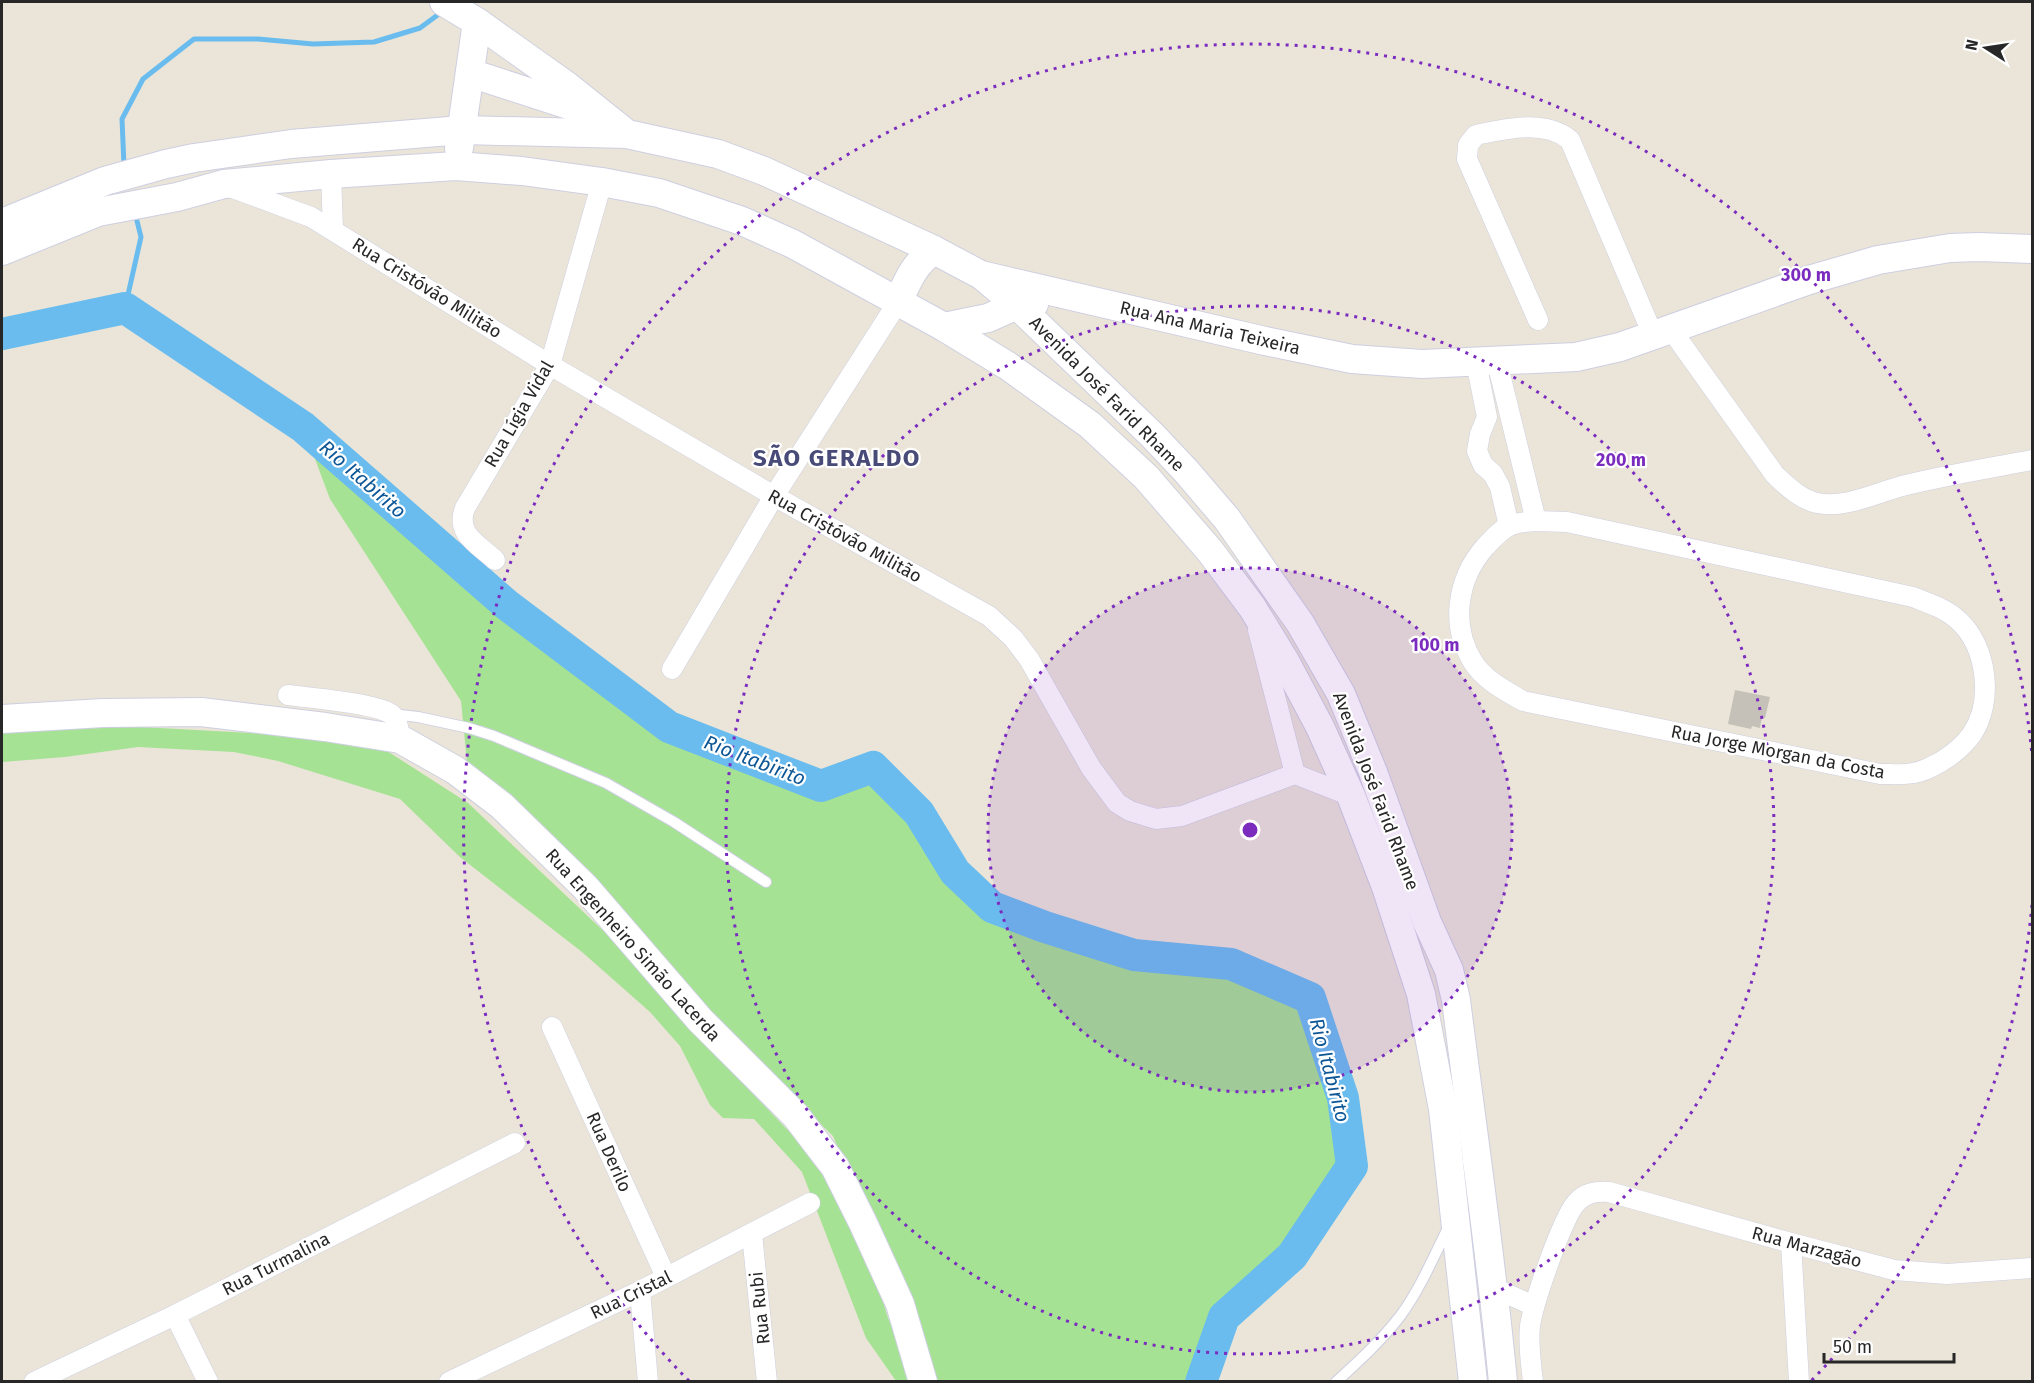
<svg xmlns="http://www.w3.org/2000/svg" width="2034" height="1383" viewBox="0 0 2034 1383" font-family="'Fira Sans',sans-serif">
<rect width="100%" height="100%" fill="#eae5d8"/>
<g fill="#a5e294">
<path d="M303,427L507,605L669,727L821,786L873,767L919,813L955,872L992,907L1045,927L1134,955L1231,964L1310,998L1343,1098L1352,1166L1292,1256L1225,1317L1201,1381H926L900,1296L833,1136L703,1009L467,763L461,701L330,499Z"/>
<path d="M2,724L141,727L271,734L381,747L468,803L630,956L731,1071L803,1146L861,1228L888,1318L920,1381H896L866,1338L802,1172L754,1119L723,1118L710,1105L680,1046L650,1012L582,952L460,857L400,799L278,761L234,752L138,747L65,757L2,762Z"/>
</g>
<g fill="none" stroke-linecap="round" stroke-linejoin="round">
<g stroke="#6abcee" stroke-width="5">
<path d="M124,166L122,119L143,79L194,39H258L313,44L374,42L420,28L443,11"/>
<path d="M125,308L141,237L135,213"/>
</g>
<path stroke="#6abcee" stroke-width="32" d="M2,334L125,308L303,427L507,605L669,727L821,786L873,767L919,813L955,872L992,907L1045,927L1134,955L1231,964L1310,998L1343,1098L1352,1166L1292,1256L1224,1317L1201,1382"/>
</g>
<path fill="#c5c1b8" d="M1735,690L1770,697L1765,718L1762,717L1760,728L1752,726L1751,729L1728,724Z"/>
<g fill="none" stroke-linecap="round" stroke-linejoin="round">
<defs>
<g id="lane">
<path d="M392,714L418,717L469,728L494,736L606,783L674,822L766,882"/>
<path d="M1336,1382C1359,1361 1382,1340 1401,1315C1420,1289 1434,1256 1449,1226"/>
</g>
<g id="street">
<path d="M331,174L333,230"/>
<path d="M230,187L311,217L550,365L774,496L989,616L1013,638L1029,659L1091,768L1117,803L1130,811L1156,819L1182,816L1295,774L1351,796"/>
<path d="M1538,320L1467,159L1468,145L1476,135C1506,129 1544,119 1570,140L1653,335"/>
<path d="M1670,328L1775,475C1787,486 1800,499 1817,503C1846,509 1877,492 1906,485C1947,475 1990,468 2032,460"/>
<path d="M1476,362L1487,417L1480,434L1477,451L1483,465L1493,474L1500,487L1509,526"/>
<path d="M1497,362L1536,521"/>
<path d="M1536,521L1567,522L1913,597C1928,603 1945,608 1958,620C1987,646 1994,701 1972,734C1962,748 1945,761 1929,768C1913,776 1897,774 1880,774L1523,701C1506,691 1484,680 1473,662C1450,625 1457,579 1485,547C1492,540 1500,530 1509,526C1517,522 1528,522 1536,521Z"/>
<path d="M495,560C478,544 455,534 465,508L550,365L602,182"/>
<path d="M1258,630L1295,774"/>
<path d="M672,669L774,496L898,302"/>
<path d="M288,695C310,698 375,703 391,714C398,719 399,731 400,739"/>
<path d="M552,1027L666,1277"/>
<path d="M752,1234L767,1382"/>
<path d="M1791,1243L1799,1382"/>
<path d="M1494,1288L1534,1306"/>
<path d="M640,1291L648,1382"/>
<path d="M175,1315L208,1382"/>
<path d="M34,1382L175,1315L515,1143"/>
<path d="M449,1382L640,1291L810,1203"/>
<path d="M1533,1382C1531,1363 1528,1345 1530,1326C1533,1304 1562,1219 1576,1203C1585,1193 1595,1191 1609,1192L1791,1243L1894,1270L1947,1274L2032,1268"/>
</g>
<g id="secondary">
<path d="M444,2L477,22L567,86L627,134L718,154L764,171L934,250L981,275L1265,341L1352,359L1422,364L1576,357L1620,347L1809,280L1878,260L1950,248L1979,247L2032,249"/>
<path d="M470,73L590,112"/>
<path d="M459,148L477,22"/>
<path d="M2,223L105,181L166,164L194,158L291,144L462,130L627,134"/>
<path d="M2,251L98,212L177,197L224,184L331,174L456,166L522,171L602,182L659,193L742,221L793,244L944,327L1008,366L1090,425L1146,477L1210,551L1252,607L1285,661L1320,727L1351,796L1386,887L1421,994L1443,1109L1473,1382"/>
<path d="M985,278L1017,305L1152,435L1186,471L1227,519L1300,623L1341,694L1373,772L1427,922L1449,970L1456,1000C1472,1127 1491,1254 1503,1382"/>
<path d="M898,302C908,280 914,264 934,250"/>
<path d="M944,327L988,318L1017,305L1034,304"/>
<path d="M2,719L103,713L201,712L325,727L400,739L455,770L502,806L585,887L700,1020L796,1116L818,1145L835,1167L863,1223L900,1304L923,1382"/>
</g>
</defs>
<use href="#lane" stroke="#cecfe1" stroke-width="12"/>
<use href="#street" stroke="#cecfe1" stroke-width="21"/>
<use href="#secondary" stroke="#cecfe1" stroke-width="30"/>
<use href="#lane" stroke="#fff" stroke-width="10"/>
<use href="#street" stroke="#fff" stroke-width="20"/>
<use href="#secondary" stroke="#fff" stroke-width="28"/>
</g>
<circle cx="1250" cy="830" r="262" fill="#7b2cbf" fill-opacity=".12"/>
<g fill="none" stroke="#7b2cbf" stroke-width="3" stroke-dasharray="3 6">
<circle cx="1250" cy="830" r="262"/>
<circle cx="1250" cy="830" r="524"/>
<path d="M2032 905A786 786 0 0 1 1811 1381M689 1381A786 786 0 1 1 2032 755"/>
</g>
<g text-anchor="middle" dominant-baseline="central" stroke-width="4.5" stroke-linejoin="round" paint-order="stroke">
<g font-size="18" fill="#272727" stroke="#fff">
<text transform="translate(427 288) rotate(32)">Rua Cristóvão Militão</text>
<text transform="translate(1210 328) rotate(13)">Rua Ana Maria Teixeira</text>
<text transform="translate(1107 394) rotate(45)">Avenida José Farid Rhame</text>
<text transform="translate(519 414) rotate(-60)">Rua Lígia Vidal</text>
<text transform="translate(845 536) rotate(29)">Rua Cristóvão Militão</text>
<text transform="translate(1778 752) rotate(11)">Rua Jorge Morgan da Costa</text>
<text transform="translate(1376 791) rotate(69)">Avenida José Farid Rhame</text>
<text transform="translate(633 945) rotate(48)">Rua Engenheiro Simão Lacerda</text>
<text transform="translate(609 1152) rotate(66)">Rua Derilo</text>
<text transform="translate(1807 1247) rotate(15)">Rua Marzagão</text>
<text transform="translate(276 1264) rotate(-27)">Rua Turmalina</text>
<text transform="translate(631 1295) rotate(-26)">Rua Cristal</text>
<text transform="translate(760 1308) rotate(-96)">Rua Rubi</text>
</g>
<g font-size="20" font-style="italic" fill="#0d5796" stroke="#fff">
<text transform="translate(363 479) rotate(41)">Rio Itabirito</text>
<text transform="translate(755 760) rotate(21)">Rio Itabirito</text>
<text transform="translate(1330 1070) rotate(75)">Rio Itabirito</text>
</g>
<g font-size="24" font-weight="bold" letter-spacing="1.5" fill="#484b78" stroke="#fff">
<text x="837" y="458">SÃO GERALDO</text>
</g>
</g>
<circle cx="1250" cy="830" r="9" fill="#7b2cbf" stroke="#fff" stroke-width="3"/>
<g font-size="18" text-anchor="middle" font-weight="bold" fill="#7b2cbf" stroke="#fff" stroke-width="4.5" stroke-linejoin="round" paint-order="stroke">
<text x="1806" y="281">300 m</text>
<text x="1621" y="466">200 m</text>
<text x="1435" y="651">100 m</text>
</g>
<rect width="2034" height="1383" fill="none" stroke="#272727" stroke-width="6"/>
<g transform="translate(1986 48) rotate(282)" stroke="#ffffff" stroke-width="4.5" paint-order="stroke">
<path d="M0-4.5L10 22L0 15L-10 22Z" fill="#272727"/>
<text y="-9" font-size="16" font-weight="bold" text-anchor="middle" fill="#272727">N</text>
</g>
<path d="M1824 1353v9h130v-9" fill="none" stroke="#272727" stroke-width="3"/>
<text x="1833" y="1353" font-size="18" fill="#272727" stroke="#ffffff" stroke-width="4.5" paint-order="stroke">50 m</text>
</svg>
